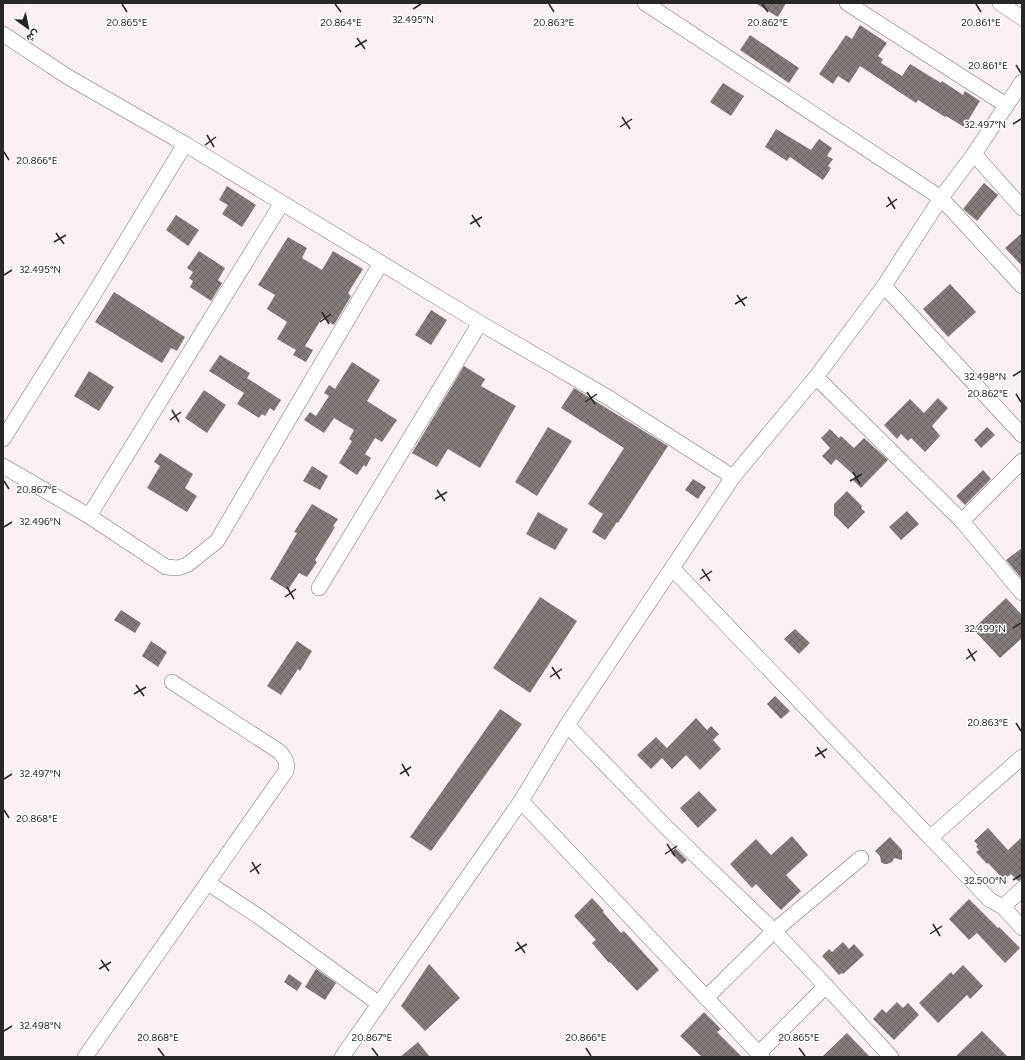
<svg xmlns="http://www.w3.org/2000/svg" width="1025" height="1060" viewBox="0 0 1025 1060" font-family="Figtree,Vazirmatn,sans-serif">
<defs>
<pattern id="building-cross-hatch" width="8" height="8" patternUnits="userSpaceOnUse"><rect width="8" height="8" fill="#847b7b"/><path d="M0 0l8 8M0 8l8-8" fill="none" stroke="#6c6565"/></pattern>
</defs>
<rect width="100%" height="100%" fill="#f9f0f3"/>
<g fill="url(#building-cross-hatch)">
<path d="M755,3H786L778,17Z"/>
<path d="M860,25L887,43L878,56L883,59L881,63L902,76L910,64L941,83L942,81L963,95L965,91L980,101L964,127L946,116L945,117L918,100L916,103L860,66L849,83L838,76L833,84L819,74L846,35L852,39Z"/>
<path d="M750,35L799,68L789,83L740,50Z"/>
<path d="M723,83L744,96L731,116L710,102Z"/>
<path d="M776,129L811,150L819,139L832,148L827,156L833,159L828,166L831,168L823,180L790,157L787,161L765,147Z"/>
<path d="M984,183L998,195L977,221L963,209Z"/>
<path d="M227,186L256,205L242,227L222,214L228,205L219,200Z"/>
<path d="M176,215L199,230L188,246L166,230Z"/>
<path d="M1022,233V266L1005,248Z"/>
<path d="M288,237L307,248L302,258L322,270L333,251L363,269L348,293L351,296L334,325L322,318L305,346L313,350L306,362L293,355L296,350L277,339L287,322L267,309L275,295L258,285Z"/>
<path d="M199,251L225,268L218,280L222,283L211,301L190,287L193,281L189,278L193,272L187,268Z"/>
<path d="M950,284L976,312L948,337L923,309Z"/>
<path d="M114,292L185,337L177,351L171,348L162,363L95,322Z"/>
<path d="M431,310L447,320L431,345L415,335Z"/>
<path d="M220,355L250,373L247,378L281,400L274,411L270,408L265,416L262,414L259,418L237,404L244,393L209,371Z"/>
<path d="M352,362L380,380L367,401L397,420L382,442L375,438L365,454L371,458L366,467L364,465L357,475L339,463L352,441L349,439L354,430L334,418L324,433L304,420L310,412L316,416L329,396L324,393L329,385L335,389Z"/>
<path d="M464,366L485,379L481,386L516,406L480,468L448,449L437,467L412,453Z"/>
<path d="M89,371L114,387L99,411L74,396Z"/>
<path d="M574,388L668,446L618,523L617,522L605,540L592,532L603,514L588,504L624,448L561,408Z"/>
<path d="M204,390L226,405L207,433L185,418Z"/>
<path d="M938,398L948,408L932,426L940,436L925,452L911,438L908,441L901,434L897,439L884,425L910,399L924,413Z"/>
<path d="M548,427L572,441L537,496L515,482Z"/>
<path d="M987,427L995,435L981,448L974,440Z"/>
<path d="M830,429L839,438L841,436L854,448L864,438L888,460L861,488L853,480L856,477L836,459L831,465L822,456L830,448L821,438Z"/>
<path d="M160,453L193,474L185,488L197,496L187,512L147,488L160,466L154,462Z"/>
<path d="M312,466L328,476L320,490L303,481Z"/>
<path d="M983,470L991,479L965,505L956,496Z"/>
<path d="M693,479L706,487L698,499L685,490Z"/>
<path d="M847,491L862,506L861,508L865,512L848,529L834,515V504Z"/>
<path d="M312,504L338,519L333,526L335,527L315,560L317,562L307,577L299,573L288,590L270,579L297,533L294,532Z"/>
<path d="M907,511L919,524L901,540L889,527Z"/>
<path d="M538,512L568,529L555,550L526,534Z"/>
<path d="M1022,548V579L1006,560Z"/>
<path d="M540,597L577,621L530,693L493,668Z"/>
<path d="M1006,598L1022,615V638L1000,658L973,629Z"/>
<path d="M121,610L141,623L135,633L114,620Z"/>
<path d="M795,629L810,643L799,654L784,639Z"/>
<path d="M151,641L167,652L158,667L142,656Z"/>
<path d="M297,641L312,651L300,671L298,669L281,695L267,686Z"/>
<path d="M775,696L790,711L781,719L767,704Z"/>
<path d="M500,709L522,724L431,851L410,837Z"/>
<path d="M696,718L707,730L711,726L719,734L713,740L721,749L700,770L686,755L672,769L662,758L651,769L637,755L656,737L667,748Z"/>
<path d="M699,791L717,810L698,828L680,808Z"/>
<path d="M988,828L1008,850L1022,837V880L1018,881L1011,874L1004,880L988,863L987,864L976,852L979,850L976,846L978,845L974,841Z"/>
<path d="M792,836L808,855L786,875L801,891L781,910L756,884L752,888L730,864L756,839L771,855Z"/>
<path d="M890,837L902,850V860L894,858L892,862L887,864H884L881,862L880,856L875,851Z"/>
<path d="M675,848L687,860L682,864L671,853Z"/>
<path d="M592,898L604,911L603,912L621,933L624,931L659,970L637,991L610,962L609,963L592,943L596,940L574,916Z"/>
<path d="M969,899L998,928L999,927L1020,948L1005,963L977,933L969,940L949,919Z"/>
<path d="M843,942L849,949L854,944L864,955L843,974L842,973L839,975L822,956L829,949L832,952Z"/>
<path d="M429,964L460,998L425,1031L401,1006Z"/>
<path d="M963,965L983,986L970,999L967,995L938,1023L919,1003L951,972L953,975Z"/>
<path d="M316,969L336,983L325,1000L305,987Z"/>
<path d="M289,974L302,983L297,991L284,982Z"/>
<path d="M897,1002L903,1008L908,1003L919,1015L894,1040L873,1019L882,1009L886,1013Z"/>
<path d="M704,1012L721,1029L717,1032L742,1057H702L680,1036Z"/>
<path d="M982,1031L1008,1057H955Z"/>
<path d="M847,1033L870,1057H822Z"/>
<path d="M418,1042L430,1057H400Z"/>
</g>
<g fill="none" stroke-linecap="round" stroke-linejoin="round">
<defs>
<g id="minor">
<path d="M645,3L941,198L1022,286"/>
<path d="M847,3L1006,105"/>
<path d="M1000,3L1022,18"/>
<path d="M3,34L68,77L185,144L480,323L609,398L733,477"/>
<path d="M974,154L1022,208"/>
<path d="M884,286L1022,435"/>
<path d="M816,377L962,521L1022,593"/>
<path d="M3,439L94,294L185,144"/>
<path d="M3,466L89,516L166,567L178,568L187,565L217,541L381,263"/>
<path d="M89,516L282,203"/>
<path d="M962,521L1022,461"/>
<path d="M672,568L990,900L1003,907L1022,928"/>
<path d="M319,588L480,323"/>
<path d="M567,725L667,828L774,931L826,986L891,1057"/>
<path d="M521,801L762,1057"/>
<path d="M931,837L1022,757"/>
<path d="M208,883L261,918L378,1003"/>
<path d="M1003,907L1022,889"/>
<path d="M706,998L774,931L861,858"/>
<path d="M759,1053L826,986"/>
<path d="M85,1057L286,771C288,762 285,759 280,752L172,682"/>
<path d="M342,1057L521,801L567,725L733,477L816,377L884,286L941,198L974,154L1022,82"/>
</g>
</defs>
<use href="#minor" stroke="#777072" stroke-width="16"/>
<use href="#minor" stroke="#fff" stroke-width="15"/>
</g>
<path fill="none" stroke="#292627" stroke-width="1.5" d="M122,4L127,12M335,4L341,12M549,4L554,12M762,4L768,12M976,4L981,12M413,9L421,4M357,38L365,49M355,47L367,40M1016,65L1021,73M622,117L630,129M1013,124L1021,119M620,127L632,119M207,135L214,147M205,145L216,137M4,152L9,160M888,197L895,209M886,207L897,199M472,215L480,227M470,224L482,217M56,233L64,244M54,242L66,235M4,275L12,270M737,295L745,306M735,304L747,297M322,312L329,324M320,322L331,314M1013,376L1021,371M587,392L595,404M1016,394L1021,402M585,402L597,394M172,410L179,422M170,420L181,412M853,472L860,484M4,481L9,489M850,481L862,474M437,490L445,501M435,499L447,492M4,527L12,522M702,569L710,581M700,579L712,571M287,587L294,599M285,597L296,589M1013,628L1021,623M968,649L975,661M966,659L977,651M552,667L560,679M550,677L562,669M136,685L144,696M134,694L146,687M1016,723L1021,731M817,747L825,758M815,756L827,749M402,764L409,776M400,774L411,767M4,779L12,774M4,810L9,818M667,844L675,856M665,854L677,846M252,862L259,874M250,872L261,864M1013,880L1021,875M933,924L940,936M930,934L942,926M517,942L525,953M515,951L527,944M101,960L109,971M99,969L111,962M4,1031L12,1026M158,1048L164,1056M372,1048L378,1056M586,1048L591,1056M799,1048L805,1056"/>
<g font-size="10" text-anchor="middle" fill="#292627" stroke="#fff" stroke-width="3" stroke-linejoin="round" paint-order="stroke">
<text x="413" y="23">32.495°N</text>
<text x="127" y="26">20.865°E</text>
<text x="341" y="26">20.864°E</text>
<text x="554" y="26">20.863°E</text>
<text x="768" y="26">20.862°E</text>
<text x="981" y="26">20.861°E</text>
<text x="988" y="69">20.861°E</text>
<text x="985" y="128">32.497°N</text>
<text x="37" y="164">20.866°E</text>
<text x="40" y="273">32.495°N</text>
<text x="985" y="380">32.498°N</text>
<text x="988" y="397">20.862°E</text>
<text x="37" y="493">20.867°E</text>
<text x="40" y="525">32.496°N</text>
<text x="985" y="632">32.499°N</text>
<text x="988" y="726">20.863°E</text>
<text x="40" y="777">32.497°N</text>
<text x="37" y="822">20.868°E</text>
<text x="985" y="884">32.500°N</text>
<text x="40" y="1029">32.498°N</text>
<text x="158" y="1041">20.868°E</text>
<text x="372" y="1041">20.867°E</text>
<text x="586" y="1041">20.866°E</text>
<text x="799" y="1041">20.865°E</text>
</g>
<rect width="1025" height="1060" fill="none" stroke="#292627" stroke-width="8"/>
<g transform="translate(28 28) rotate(147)" stroke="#ffffff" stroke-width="3" paint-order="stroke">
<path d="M0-3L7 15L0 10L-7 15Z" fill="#292627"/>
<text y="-6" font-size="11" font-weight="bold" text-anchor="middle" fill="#292627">ش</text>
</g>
</svg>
